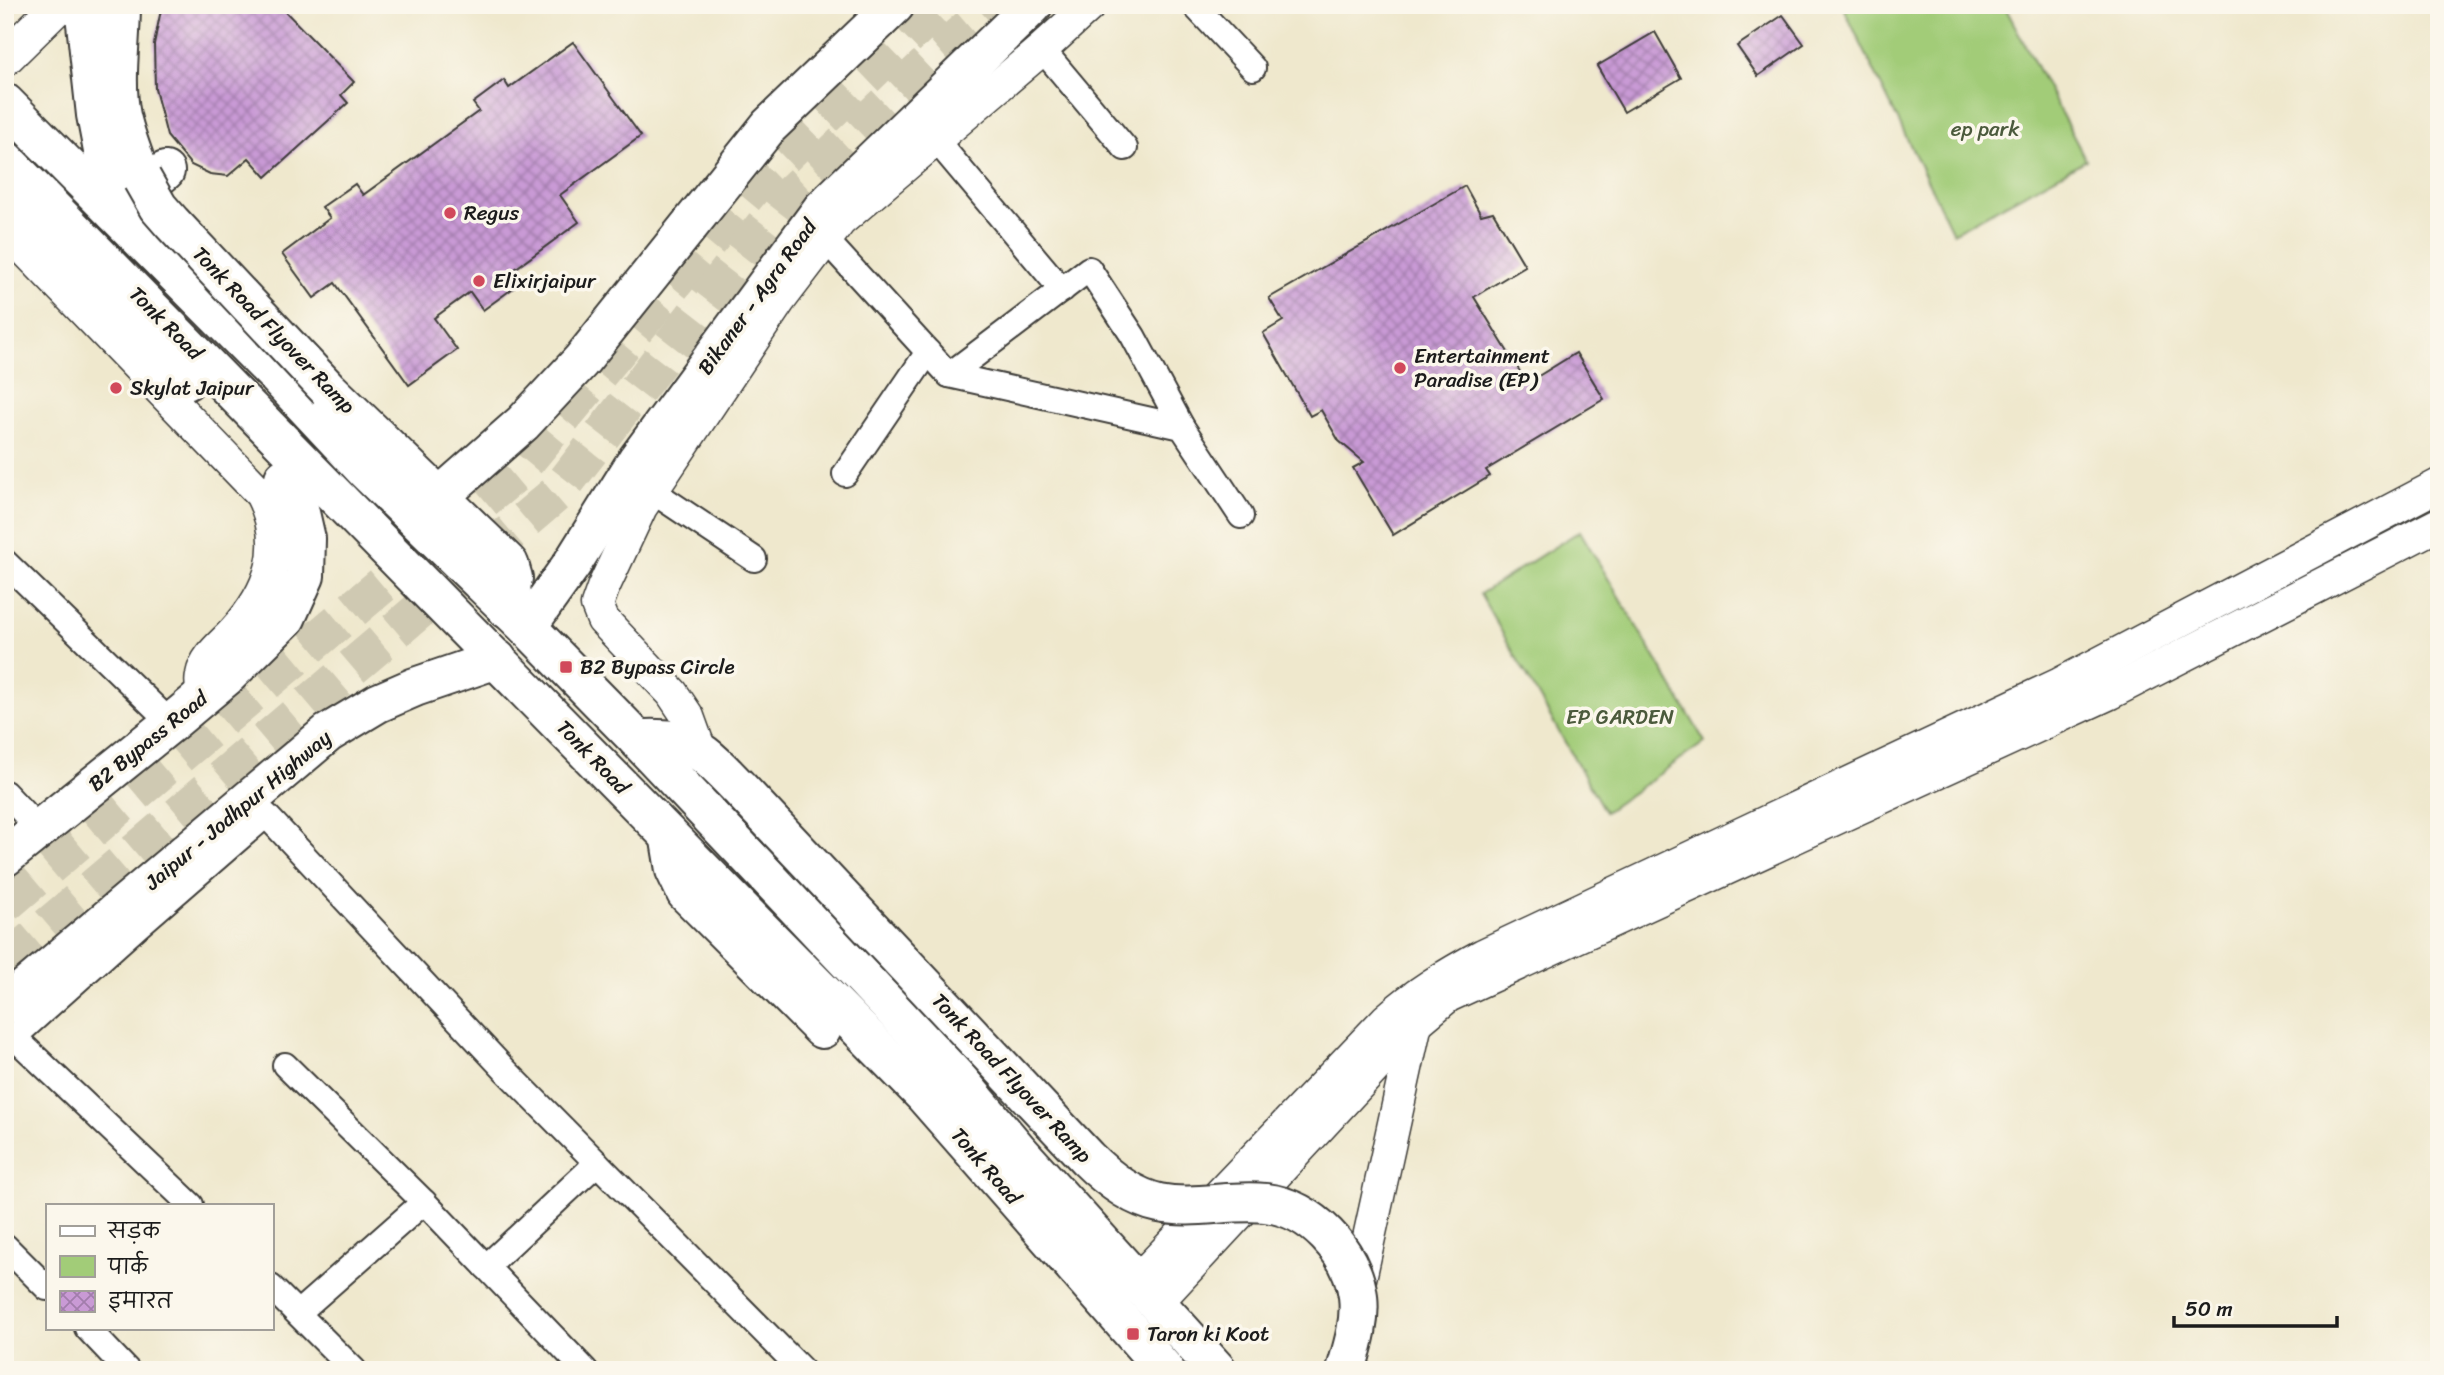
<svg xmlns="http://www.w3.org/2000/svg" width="2444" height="1375" viewBox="0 0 2444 1375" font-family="Sriracha,'Playpen Sans Deva',sans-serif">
<defs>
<pattern id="building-cross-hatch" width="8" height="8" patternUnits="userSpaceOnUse" patternTransform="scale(1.75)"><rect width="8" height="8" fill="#c99ad5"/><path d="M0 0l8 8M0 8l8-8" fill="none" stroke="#a27dac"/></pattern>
</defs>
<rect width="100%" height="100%" fill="#fbf7ec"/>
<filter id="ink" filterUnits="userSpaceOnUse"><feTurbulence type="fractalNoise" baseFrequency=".0143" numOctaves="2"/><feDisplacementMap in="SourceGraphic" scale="14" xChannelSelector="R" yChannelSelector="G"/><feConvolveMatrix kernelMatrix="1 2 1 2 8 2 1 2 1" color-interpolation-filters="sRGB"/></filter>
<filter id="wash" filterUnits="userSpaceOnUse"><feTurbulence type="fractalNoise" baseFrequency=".00686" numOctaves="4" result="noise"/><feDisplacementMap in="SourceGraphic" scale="28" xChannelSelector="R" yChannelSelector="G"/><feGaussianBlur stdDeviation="1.57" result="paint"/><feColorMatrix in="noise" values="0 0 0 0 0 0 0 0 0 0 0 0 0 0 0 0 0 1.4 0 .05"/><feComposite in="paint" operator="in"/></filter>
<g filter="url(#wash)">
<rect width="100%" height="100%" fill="#efe8cd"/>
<g fill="#a2cc78" stroke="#5f744a" stroke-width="2">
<path d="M1842,5H2004L2086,160L1953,233Z"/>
<path d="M1580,531L1705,742L1605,812L1480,594Z"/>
</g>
<g id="blocks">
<g fill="url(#building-cross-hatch)">
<path d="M162,5H279L354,82L341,95L348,103L266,177L249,158L228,176L210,174L191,165L167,136L155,89L154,44Z"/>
<path d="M1783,15L1804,44L1758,76L1737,46Z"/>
<path d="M1655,32L1681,78L1624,112L1597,66Z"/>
<path d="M573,42L641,136L560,195L579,222L515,269L523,281L483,310L470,292L434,318L457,350L409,385L335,283L314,298L282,254L330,218L322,207L355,184L363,195L479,111L473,103L504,80L509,88Z"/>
<path d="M1465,186L1481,215L1493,212L1525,266L1474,297L1527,383L1576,353L1604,399L1486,470L1490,476L1393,535L1353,468L1364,462L1339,441L1321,410L1310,416L1263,333L1283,321L1269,298Z"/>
</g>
</g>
</g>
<g filter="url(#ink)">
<use href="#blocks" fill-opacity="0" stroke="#3c3b37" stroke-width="2"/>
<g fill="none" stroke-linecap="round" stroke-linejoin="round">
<g stroke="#cfc9b2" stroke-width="38" stroke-dasharray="38 19" stroke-linecap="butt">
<path d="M5,904L197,740L517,472L759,180L940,5"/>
<path d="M5,963L558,492L783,201L936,56L995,5"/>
</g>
<defs>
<g id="minor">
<path d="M1194,5L1253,68"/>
<path d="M1042,49L1125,148"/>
<path d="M936,140L1062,290"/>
<path d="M826,240L949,375L1182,427L1241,516"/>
<path d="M949,375L1089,269L1133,336L1182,427"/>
<path d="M845,474L928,352"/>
<path d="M652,491L754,559"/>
<path d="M5,562L171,723"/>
<path d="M5,793L39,829"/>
<path d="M14,1037L191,1205"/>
<path d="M5,1045L138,926L266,815L506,1071L802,1370"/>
<path d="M285,1065L424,1202L585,1370"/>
<path d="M5,1246L47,1288"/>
<path d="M486,1267L597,1163"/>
<path d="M271,1287L354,1370"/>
<path d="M298,1313L424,1202"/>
<path d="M87,1328L127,1370"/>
</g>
<g id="tertiary">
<path d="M5,229L261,494C288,546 271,591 234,632C223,644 205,657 202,675C200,681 202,690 203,696"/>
<path d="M701,753L688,717L672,693L603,620L597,605L603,588L641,507L779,301L840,221L1042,49L1090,5"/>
<path d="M1137,1281L1386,1020C1416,993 1448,974 1483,955L2060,684L2439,485"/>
<path d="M1356,1297L1416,1023"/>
<path d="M1157,1302L1417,1022L1448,996L2110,693L2439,524"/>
</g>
<path id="secondary" d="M5,58L59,5"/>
<g id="primary">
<path d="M84,5L96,115L115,213L165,171"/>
<path d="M121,5C121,42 114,80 121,116C126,138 134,158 142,179"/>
<path d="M5,103L277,376L365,470L527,627L637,739L953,1073L1017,1149L1217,1370"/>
<path d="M5,160L924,1095L1165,1370"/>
<path d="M5,203L186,381"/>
<path d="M328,389L509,564L513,578L507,609"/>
<path d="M439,497L523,423L581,361L769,126L895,5"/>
<path d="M527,627L572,564L637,460L822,209L1033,5"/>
<path d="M637,739C648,739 660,738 671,740C699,743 721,770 739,788"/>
<path d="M670,840L675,870L686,893L822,1029"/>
<path d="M5,857L171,723L226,677L286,618L305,576L306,539L298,504L284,478"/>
<path d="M5,1005L328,733L378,703L415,687L497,659"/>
</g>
</defs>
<use href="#minor" stroke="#3c3b37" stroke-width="28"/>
<use href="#tertiary" stroke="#3c3b37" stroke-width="35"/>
<use href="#secondary" stroke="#3c3b37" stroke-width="38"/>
<use href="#primary" stroke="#3c3b37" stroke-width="42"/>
<use href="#minor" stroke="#fff" stroke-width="24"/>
<use href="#tertiary" stroke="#fff" stroke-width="32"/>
<use href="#secondary" stroke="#fff" stroke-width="35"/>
<use href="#primary" stroke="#fff" stroke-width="38"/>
<defs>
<g id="primary-bridge">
<path d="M142,179L158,207L172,223L328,389"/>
<path d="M739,788L1087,1158C1107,1178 1131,1197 1159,1203C1194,1210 1231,1199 1266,1203C1311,1208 1352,1251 1358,1296C1361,1321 1353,1346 1346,1370"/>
</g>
</defs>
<use href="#primary-bridge" stroke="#3c3b37" stroke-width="42" stroke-linecap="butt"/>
<use href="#primary-bridge" stroke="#fff" stroke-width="38"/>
</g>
</g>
<g fill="#d1495b" stroke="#fbf7ec" stroke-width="2.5">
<circle cx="450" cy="213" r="7"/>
<circle cx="479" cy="281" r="7"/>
<circle cx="1400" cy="368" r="7"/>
<circle cx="116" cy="388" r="7"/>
<rect x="559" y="660" width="14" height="14" rx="3.5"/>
<rect x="1126" y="1327" width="14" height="14" rx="3.5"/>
</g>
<g text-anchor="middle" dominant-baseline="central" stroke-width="7" stroke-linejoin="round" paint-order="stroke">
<g font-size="21" fill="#4b5a3c" stroke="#fbf7ec">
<text x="1985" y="129">ep park</text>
<text x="1620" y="717">EP GARDEN</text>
</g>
<g font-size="21" fill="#1c1c1c" stroke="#fbf7ec" text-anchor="start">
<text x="464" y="213">Regus</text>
<text x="493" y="281">Elixirjaipur</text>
<text x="1414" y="356">Entertainment<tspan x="1414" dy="24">Paradise (EP)</tspan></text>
<text x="130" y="388">Skylat Jaipur</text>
<text x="580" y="667">B2 Bypass Circle</text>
<text x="1147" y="1334">Taron ki Koot</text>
</g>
<g font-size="21" fill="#1c1c1c" stroke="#fbf7ec">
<text transform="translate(757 297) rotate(-54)">Bikaner - Agra Road</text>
<text transform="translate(166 323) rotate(45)">Tonk Road</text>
<text transform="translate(274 330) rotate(46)">Tonk Road Flyover Ramp</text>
<text transform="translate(148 741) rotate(-39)">B2 Bypass Road</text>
<text transform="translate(593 757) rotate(46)">Tonk Road</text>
<text transform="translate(238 810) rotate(-40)">Jaipur - Jodhpur Highway</text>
<text transform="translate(1012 1078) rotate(47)">Tonk Road Flyover Ramp</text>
<text transform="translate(986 1166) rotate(49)">Tonk Road</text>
</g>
</g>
<rect width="2444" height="1375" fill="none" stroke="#fbf7ec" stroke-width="28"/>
<rect x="46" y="1204" width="228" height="126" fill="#fbf7ec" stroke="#a29f99" stroke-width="2"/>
<rect x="60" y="1226" width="35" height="10" fill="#ffffff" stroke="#a29f99" stroke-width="2"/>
<text x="108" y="1238" font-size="21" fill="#1c1c1c">सड़क</text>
<rect x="60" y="1256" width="35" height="21" fill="#a2cc78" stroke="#a29f99" stroke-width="2"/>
<text x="108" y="1274" font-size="21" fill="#1c1c1c">पार्क</text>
<rect x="60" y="1291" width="35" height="21" fill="url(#building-cross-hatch)" stroke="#a29f99" stroke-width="2"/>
<text x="108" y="1308" font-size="21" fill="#1c1c1c">इमारत</text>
<path d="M2174 1316v10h163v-10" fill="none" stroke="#1c1c1c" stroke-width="3.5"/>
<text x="2185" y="1316" font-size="21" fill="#1c1c1c" stroke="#fbf7ec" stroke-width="5" paint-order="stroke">50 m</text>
</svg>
